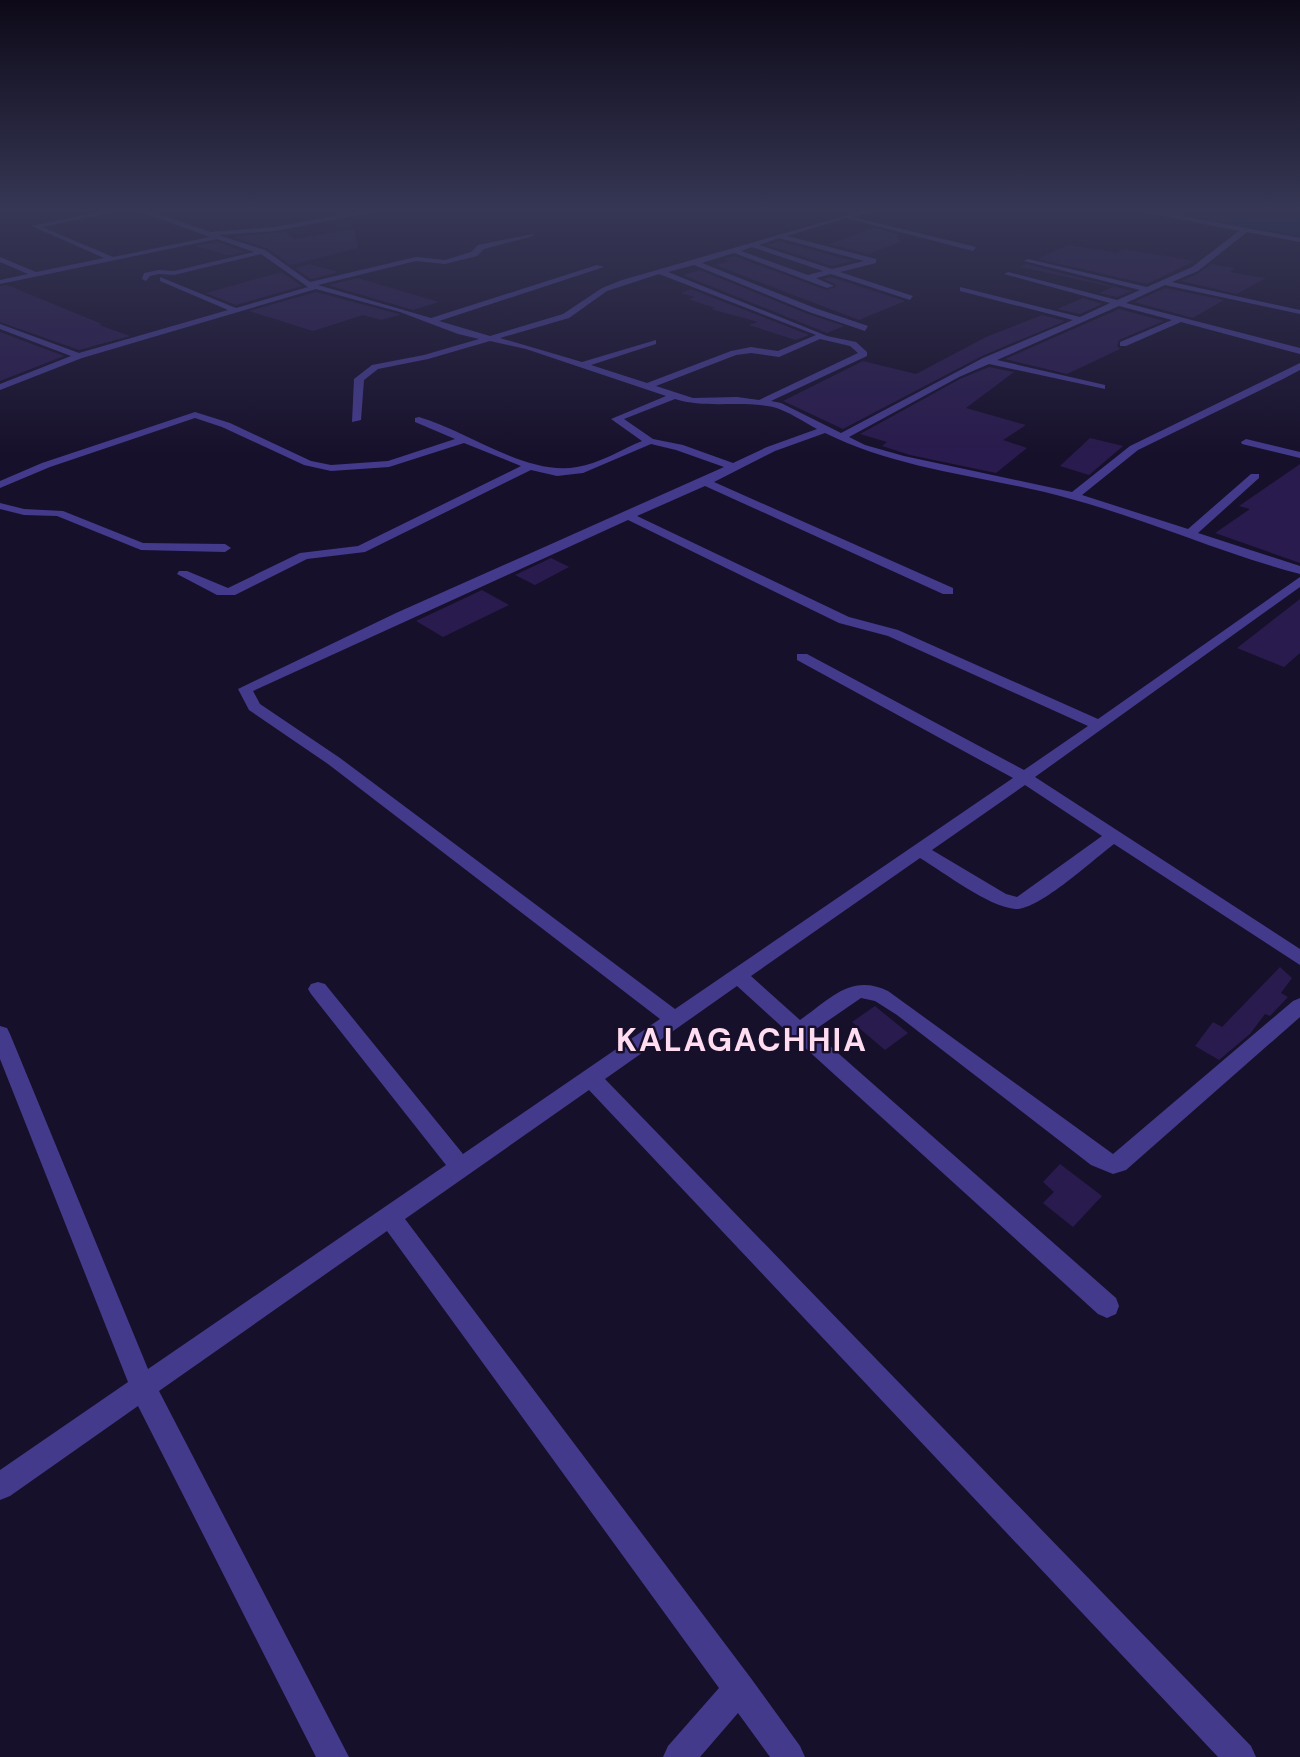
<svg xmlns="http://www.w3.org/2000/svg" width="1300" height="1757" viewBox="0 0 1300 1757" font-family="'DM Sans',sans-serif">
<rect width="100%" height="100%" fill="#17102b"/>
<path fill="#091c4b" d="M1149,209H1247L1300,218V236Z"/>
<g fill="#291b4d">
<path d="M874,228L897,234L900,242L869,254L829,244Z"/>
<path d="M354,229L358,248L291,265L267,248L232,237L285,232L295,239Z"/>
<path d="M779,241L853,261L832,266L767,245Z"/>
<path d="M217,242L245,252L228,255L195,246Z"/>
<path d="M1068,245L1117,253L1123,249L1195,261L1147,284L1038,259Z"/>
<path d="M734,256L826,290L836,287L835,284L824,279L831,277L905,301L859,320L715,265L730,261L724,259Z"/>
<path d="M309,264L339,272L311,279L295,268Z"/>
<path d="M1026,264L1132,291L1117,297L1099,293L1113,287L1020,267Z"/>
<path d="M1211,264L1235,268L1230,272L1266,278L1237,294L1181,281L1199,273Z"/>
<path d="M700,270L808,314L844,326L827,333L683,275Z"/>
<path d="M281,272L302,286L236,305L206,293Z"/>
<path d="M358,278L439,302L413,310L328,285Z"/>
<path d="M7,285L102,324L99,325L130,336L79,350L0,322V286Z"/>
<path d="M1165,288L1224,300L1193,318L1134,302Z"/>
<path d="M691,289L809,335L796,340L749,325L758,322L711,309L715,308L688,299L695,297L681,293Z"/>
<path d="M316,292L399,314V315L381,320L363,315L313,331L249,311Z"/>
<path d="M1083,298L1102,304L1080,314L1057,309Z"/>
<path d="M1119,309L1164,321L1119,340L1117,346L1120,349L1067,374L1005,359Z"/>
<path d="M1042,315L1065,321L982,356L843,429L783,401L863,361L916,374L986,337Z"/>
<path d="M0,332L64,356L0,381Z"/>
<path d="M989,367L1014,372L966,408L1026,425L1003,440L1027,448L996,473L910,455L882,446L887,442L860,434L960,379Z"/>
<path d="M1090,438L1123,446L1089,475L1060,466Z"/>
<path d="M1300,464V563L1215,533L1250,509L1239,506Z"/>
<path d="M551,558L569,567L535,585L515,575Z"/>
<path d="M482,590L509,605L443,637L416,621Z"/>
<path d="M1300,599V653L1284,667L1237,648Z"/>
<path d="M1280,967L1292,978L1281,993L1288,997L1270,1016L1265,1014L1250,1034L1219,1060L1195,1046L1213,1022L1222,1027Z"/>
<path d="M875,1006L908,1033L885,1050L852,1022Z"/>
<path d="M1060,1164L1102,1196L1073,1227L1043,1203L1054,1192L1043,1182Z"/>
</g>
<g fill="none" stroke-linecap="round" stroke-linejoin="round">
<g fill="#433a8c" fill-rule="evenodd">
<path d="M113,209H127L42,227L113,257L210,237L133,209H143L211,232L275,227L374,209H388L275,231L218,235L265,250L310,282L416,257L445,260L471,252L478,245L533,234V236L484,249L477,256L445,264L416,261L318,285L431,318L597,265L604,267L439,321L490,336L563,314L602,288L622,280L869,209H882L852,217L976,247L973,251L846,218L787,236L876,259V263L840,272L913,296L910,300L831,274L816,278L834,286L827,288L734,253L702,263L815,308L868,326L865,331L809,312L694,265L668,272L827,336L856,342L867,352V356L771,401L781,403L841,433L983,358L1073,320L960,291V287L1080,317L1110,303L1004,274L1008,272L1117,300L1140,290L1024,261L1028,259L1147,287L1192,267L1239,231L1130,209H1144L1300,238V242L1247,232L1198,271L1172,282L1300,310V314L1165,285L1126,303L1300,348V354L1181,322L1126,346H1120V342L1172,320L1119,306L997,360L1105,385V389L989,364L959,377L849,437L865,445L904,456L1072,492L1130,446L1300,363V370L1283,379L1138,450L1082,495L1188,529L1251,474H1259V478L1198,533L1300,566V574C1223,554 1149,520 1071,499C989,476 901,471 825,433L775,451L714,482L953,588V594H943L705,486L637,516L849,617L898,630L1098,719L1300,577V587L1035,777L1300,949V965L1114,844C1094,859 1038,911 1015,909C987,906 945,873 920,858L751,976L800,1020C830,999 851,973 888,991L1113,1154L1293,1001L1300,998V1017L1126,1170L1113,1174L1091,1165L897,1015L875,1001L861,998L813,1031L1116,1298L1119,1306L1116,1314L1107,1318L1098,1314L737,986L605,1079L1251,1746L1256,1757H1218L589,1090L405,1219L750,1677L800,1746L805,1757H770L738,1713L700,1757H663L668,1746L719,1688L387,1231L159,1391L349,1757H316L138,1406L10,1496L0,1500V1470L128,1382L0,1059V1026L7,1028L10,1034L148,1369L446,1165L311,994L308,989L311,984L318,982L325,984L463,1154L660,1019L328,764L249,710L238,689L396,613L724,467L676,450L651,444L583,473L557,476L531,470L365,552L307,559L235,595H217L177,574L179,571H187L228,588L300,553L358,546L521,466L464,443L389,467L331,471L304,465L222,427L195,418L50,467L0,488V481L42,463L195,412L230,423L311,461L331,465L388,461L455,439L415,422V418L419,417C467,431 527,476 577,467C599,464 622,449 642,441L611,419L666,396L526,349L490,341L428,359L378,369L364,380L361,420L352,422L354,379L372,365L424,355L479,339L458,334L400,312L316,289L82,358L0,390V384L71,356L0,329V324L79,353L228,310L160,281V277L236,308L308,287L261,254L174,275L159,274L150,276L146,281L142,279L144,273L159,270L174,271L254,252L217,239L0,284V280L28,274L0,262V257L36,272L104,258L32,226ZM779,238L864,261L832,269L759,245ZM752,247L823,271L808,275L741,251ZM659,274L816,335L778,351L751,347L731,351L647,383L591,365L656,344V340L582,362L500,338L569,318L607,291ZM820,339L850,346L858,353L759,400L737,397L693,398L656,386L736,355L751,353L779,357ZM675,399C706,409 741,400 773,407C788,411 804,422 817,429L767,447L733,463L683,445L653,439L624,419ZM628,520L839,623L888,636L1088,726L1024,770L807,654H797V660L1013,778L675,1009L340,758L260,704L253,691ZM1025,785L1102,836L1017,897L1006,894L932,850Z"/>
<path d="M1246,439L1300,452V458L1242,444L1241,442Z"/>
<path d="M0,503L24,509L63,511L143,543L225,544L231,548L225,552L141,550L57,516L24,515L0,509Z"/>
</g>
</g>
<linearGradient id="sky" x2="0" y2="1"><stop stop-color="#0d0918"/><stop offset="0.46" stop-color="#363755"/><stop offset="1" stop-color="#363755" stop-opacity="0"/></linearGradient>
<rect width="1300" height="455" fill="url(#sky)"/>
<g text-anchor="middle" dominant-baseline="central" stroke-width="5" stroke-linejoin="round" paint-order="stroke">
<g font-size="32" font-weight="bold" letter-spacing="2" fill="#ffdcf0" stroke="#17102b">
<text x="742" y="1040">KALAGACHHIA</text>
</g>
</g>
</svg>
